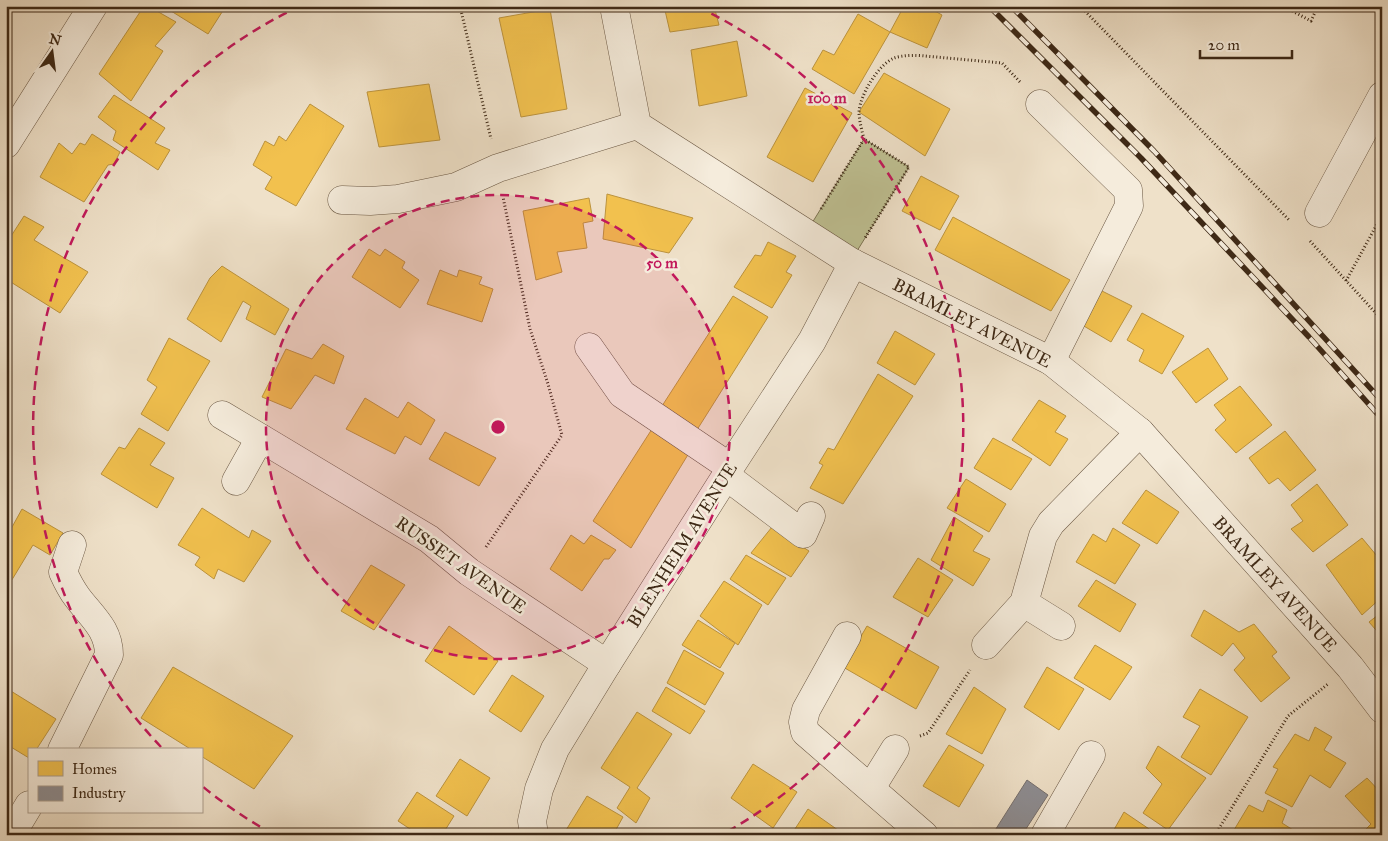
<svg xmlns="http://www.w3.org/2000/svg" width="1388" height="841" viewBox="0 0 1388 841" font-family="'IM FELL Great Primer',serif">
<rect width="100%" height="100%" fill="#efe1c9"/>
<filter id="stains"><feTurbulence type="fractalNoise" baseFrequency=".004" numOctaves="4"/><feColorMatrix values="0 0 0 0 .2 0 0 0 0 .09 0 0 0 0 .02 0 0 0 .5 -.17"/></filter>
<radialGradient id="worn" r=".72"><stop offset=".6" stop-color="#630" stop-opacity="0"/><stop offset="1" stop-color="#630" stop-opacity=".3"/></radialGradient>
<path fill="#bfc193" stroke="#7e7554" d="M864,139L909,167L857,251L812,223Z"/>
<g fill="#f2c14e" stroke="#bc933d">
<path d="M144,6H148L176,22L155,46L163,51L131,101L99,74Z"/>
<path d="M163,6H219L224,9L208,34Z"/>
<path d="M664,6H714L719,25L670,32Z"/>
<path d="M904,6H926L942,15L927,48L890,32Z"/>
<path d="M550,9L567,109L521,117L499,18Z"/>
<path d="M858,14L890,32L854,94L812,69L823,50L834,55Z"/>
<path d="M737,41L747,96L699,106L691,50Z"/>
<path d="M884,73L950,109L925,156L859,112Z"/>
<path d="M429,84L440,140L379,147L367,92Z"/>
<path d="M805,88L852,113L813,182L767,157Z"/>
<path d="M114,95L165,128L155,143L170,150L158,170L113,140L116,131L98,117Z"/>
<path d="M310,104L344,126L296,206L265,189L272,177L253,165L265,141L274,146L279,136L286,141Z"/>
<path d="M92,134L120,152L114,164L108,165L84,202L40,177L59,143L72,154L80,143L85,145Z"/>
<path d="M921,176L959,196L940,230L902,211Z"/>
<path d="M607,194L693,218L669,253L603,239Z"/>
<path d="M589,198L593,221L583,223L587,248L557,252L562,272L536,280L523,211Z"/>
<path d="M24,216L44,227L34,240L88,272L60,313L6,279V244Z"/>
<path d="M953,217L1070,280L1051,311L935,250Z"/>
<path d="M768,242L796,256L786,272L792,275L772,308L734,287L755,255L761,256Z"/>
<path d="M369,249L380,256L385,249L405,262L402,268L419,280L400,308L352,277Z"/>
<path d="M222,266L289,309L275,335L246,319L251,306L243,301L221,342L187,319L210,278Z"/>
<path d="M440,270L457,277L459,270L482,277L479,284L493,289L482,322L427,304Z"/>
<path d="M1096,288L1132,306L1111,342L1077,322Z"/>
<path d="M733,296L768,317L695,433L662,406Z"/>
<path d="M1142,313L1184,336L1162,374L1139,361L1144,350L1127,340Z"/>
<path d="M895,331L935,354L915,385L877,363Z"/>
<path d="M169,338L210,361L168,431L141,414L157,387L147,380Z"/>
<path d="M323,344L344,356L334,384L315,375L291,409L262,397L286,349L312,359Z"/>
<path d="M1208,348L1228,379L1196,403L1172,372Z"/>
<path d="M878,374L913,396L843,504L810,488L823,465L819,463L828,448L834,450Z"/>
<path d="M1240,386L1272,425L1236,453L1215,430L1226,420L1214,405Z"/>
<path d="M365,398L398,418L408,402L435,420L421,445L405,436L395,454L346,429Z"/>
<path d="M1039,400L1066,416L1055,432L1068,439L1050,466L1012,440Z"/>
<path d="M139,428L165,443L150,465L174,478L157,508L101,474L119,447L125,449Z"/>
<path d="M652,429L689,453L631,548L593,521Z"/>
<path d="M1285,431L1316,470L1290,491L1278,478L1269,484L1249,458Z"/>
<path d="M445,432L496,458L479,486L429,459Z"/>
<path d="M993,438L1032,459L1011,490L974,468Z"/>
<path d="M966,479L1006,504L989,532L947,508Z"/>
<path d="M1317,484L1348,525L1313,552L1291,529L1303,521L1291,505Z"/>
<path d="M1146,490L1179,512L1157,544L1122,523Z"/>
<path d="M202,508L249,538L252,530L271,541L244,582L218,569L214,579L195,565L200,557L178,545Z"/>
<path d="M22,509L63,533L50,555L33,545L10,583L6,581V538Z"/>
<path d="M954,517L983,536L973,551L990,559L973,586L931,560Z"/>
<path d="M772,527L809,551L791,577L751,553Z"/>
<path d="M1113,528L1140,545L1115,584L1076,562L1093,534L1106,542Z"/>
<path d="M571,535L584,544L591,535L616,550L609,559H604L582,591L550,569Z"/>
<path d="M1362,538L1382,562V597L1362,615L1326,565Z"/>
<path d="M746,555L786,578L768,605L730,579Z"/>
<path d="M918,558L953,580L928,617L893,597Z"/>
<path d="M371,565L405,585L374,630L341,611Z"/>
<path d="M1096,580L1136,604L1120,632L1078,606Z"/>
<path d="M724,581L762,605L738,645L700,616Z"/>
<path d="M1204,610L1239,632L1254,624L1277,652L1272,656L1290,678L1261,702L1234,670L1245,658L1233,643L1222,656L1191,636Z"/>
<path d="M1382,612V637L1369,622Z"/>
<path d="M698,620L735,643L720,668L682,645Z"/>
<path d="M449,626L498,661L474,695L425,661Z"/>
<path d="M867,626L939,667L916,709L843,667Z"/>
<path d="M1095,645L1132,667L1110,700L1074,678Z"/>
<path d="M684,650L724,673L705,705L667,683Z"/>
<path d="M173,667L293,736L254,789L201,756V750H192L141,718Z"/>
<path d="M1047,667L1084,689L1059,730L1024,707Z"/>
<path d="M512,675L544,696L521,732L489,711Z"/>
<path d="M666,687L705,711L690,734L652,711Z"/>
<path d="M974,687L1006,709L982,754L946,734Z"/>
<path d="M6,688L56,719L36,750H29V758L6,744Z"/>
<path d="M1200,689L1248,717L1211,775L1181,757L1200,726L1183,717Z"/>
<path d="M637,712L672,734L637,788L650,798L636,823L617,808L630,787L601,768Z"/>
<path d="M1315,727L1332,737L1324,750L1346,763L1330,788L1310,775L1292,807L1265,793L1278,769L1273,767L1295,734L1309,741Z"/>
<path d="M949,745L984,765L959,807L923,786Z"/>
<path d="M1158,746L1206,778L1168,830L1143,813L1162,784L1146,768Z"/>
<path d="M460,759L490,778L467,816L436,796Z"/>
<path d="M753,764L797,792L773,828L731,798Z"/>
<path d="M1367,778L1382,794V835H1360L1371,824L1345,796Z"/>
<path d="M417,792L454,816L442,835H419L398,821Z"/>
<path d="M587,796L623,817L613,835H563Z"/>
<path d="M1268,800L1287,810L1282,823L1301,835H1231L1249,805L1263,812Z"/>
<path d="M808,809L845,835H791Z"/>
<path d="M1124,812L1158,835H1111Z"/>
</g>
<path fill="#8d8d92" stroke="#756f6d" d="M1027,780L1048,795L1022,835H992Z"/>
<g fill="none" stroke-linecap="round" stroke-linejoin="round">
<defs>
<g id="minor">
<path d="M614,6L637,125L851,262L1051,361L1140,432L1350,667L1382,709"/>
<path d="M1040,104L1128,190L1129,206L1051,361"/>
<path d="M6,144L93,6"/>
<path d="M342,200L370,201L398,199L456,187L498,168L637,125"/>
<path d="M1319,213L1382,96"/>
<path d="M589,347L622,394L730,467"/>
<path d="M222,415L429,539L469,572L607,664"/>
<path d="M726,476L803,534L811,516"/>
<path d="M236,481L260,438"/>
<path d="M1024,603L1061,626"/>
<path d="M847,636L806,710L803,722L805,732L924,835"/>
<path d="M986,645L1024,603L1043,536L1051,523L1140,432"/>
<path d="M62,750L109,655C109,629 91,616 77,597C71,589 67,581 63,572L72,545"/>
<path d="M871,788L895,749"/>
<path d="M11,835L29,805"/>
<path d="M534,835L532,821L539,789L555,749L607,664L726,476L730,467L812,341L853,263"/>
<path d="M1045,835L1091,755"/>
</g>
</defs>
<use href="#minor" stroke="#6a5743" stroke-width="29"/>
<g stroke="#3e2916" stroke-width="3" stroke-dasharray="1 2.5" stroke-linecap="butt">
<path d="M460,6L491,139"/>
<path d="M1080,6L1290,221"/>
<path d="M1283,6L1311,21L1318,6"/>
<path d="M864,139C862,131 859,120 859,112C860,95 878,65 894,58C903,55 916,55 925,56L1002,63L1021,83"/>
<path d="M821,209L864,139L909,167L865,238"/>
<path d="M1310,241L1382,320"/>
<path d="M1346,281L1382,215"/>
<path d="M486,547L562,435L548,384L530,329L503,197"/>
<path d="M920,736L928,733L970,670"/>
<path d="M1215,835L1288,716L1328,684"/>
</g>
<use href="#minor" stroke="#f5ecdc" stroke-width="28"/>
<defs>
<g id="rail">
<path d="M989,6L1141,158L1309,337L1382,419"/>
<path d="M1011,6L1154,151L1382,401"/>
</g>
</defs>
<use href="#rail" stroke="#3e2916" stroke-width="5.5"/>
<use href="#rail" stroke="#f5ecdc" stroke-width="4" stroke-dasharray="11" stroke-linecap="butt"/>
</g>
<circle cx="498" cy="427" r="232" fill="#c2185b" fill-opacity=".12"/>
<g fill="none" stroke="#c2185b" stroke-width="2.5" stroke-dasharray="9 6">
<circle cx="498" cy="427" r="232"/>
<path d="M273 834A465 465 0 0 1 202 786M161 747A465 465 0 0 1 298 7M698 7A465 465 0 0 1 723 834"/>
</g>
<g text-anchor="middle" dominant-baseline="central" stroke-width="5" stroke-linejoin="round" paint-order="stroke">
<g font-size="18" fill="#3e2916" stroke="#f5ecdc">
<text transform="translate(972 323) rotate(27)">BRAMLEY AVENUE</text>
<text transform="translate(682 545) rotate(-58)">BLENHEIM AVENUE</text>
<text transform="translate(461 565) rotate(35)">RUSSET AVENUE</text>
<text transform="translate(1275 584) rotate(48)">BRAMLEY AVENUE</text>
</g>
</g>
<circle cx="498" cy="427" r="8" fill="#c2185b" stroke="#f5ecdc" stroke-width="2.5"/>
<g font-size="15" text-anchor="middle" font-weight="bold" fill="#c2185b" stroke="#f5ecdc" stroke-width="5" stroke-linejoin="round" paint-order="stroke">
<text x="827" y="103">100 m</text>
<text x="662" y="268">50 m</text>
</g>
<rect width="1388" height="841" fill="none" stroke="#efe1c9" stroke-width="25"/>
<rect x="8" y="8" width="1373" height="826" fill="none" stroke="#3e2916" stroke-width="2.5"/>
<rect x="12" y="12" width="1363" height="816" fill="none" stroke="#3e2916"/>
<rect x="28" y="748" width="175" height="65" fill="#f5ecdc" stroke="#ac9e8d"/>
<rect x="38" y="761" width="25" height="15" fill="#f2c14e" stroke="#ac9e8d"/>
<text x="72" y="774" font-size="15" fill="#3e2916">Homes</text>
<rect x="38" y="786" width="25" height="15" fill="#8d8d92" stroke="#ac9e8d"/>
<text x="72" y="798" font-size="15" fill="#3e2916">Industry</text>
<g transform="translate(52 52) rotate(14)" stroke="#f5ecdc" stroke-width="4" paint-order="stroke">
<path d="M0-4L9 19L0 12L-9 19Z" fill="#3e2916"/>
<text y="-8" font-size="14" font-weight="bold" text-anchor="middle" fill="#3e2916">N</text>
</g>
<path d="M1200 50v8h92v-8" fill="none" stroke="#3e2916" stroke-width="2.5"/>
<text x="1208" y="50" font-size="15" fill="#3e2916" stroke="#f5ecdc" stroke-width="4" paint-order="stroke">20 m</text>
<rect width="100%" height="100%" filter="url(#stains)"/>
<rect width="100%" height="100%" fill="url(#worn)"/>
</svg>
